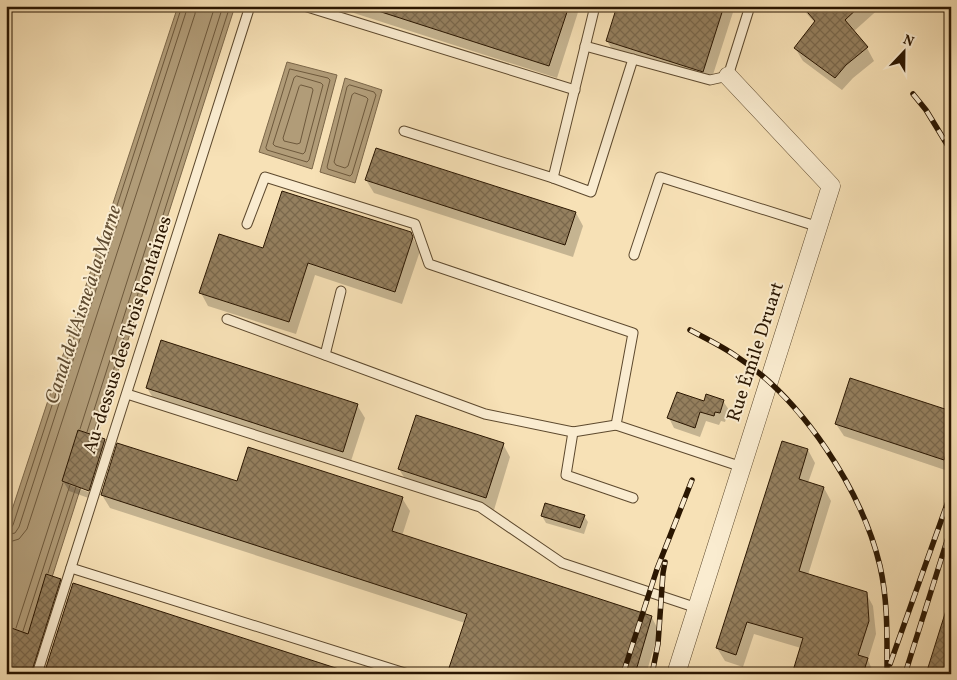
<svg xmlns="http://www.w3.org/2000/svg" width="957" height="680" viewBox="0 0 957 680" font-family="Vollkorn,serif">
<defs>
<pattern id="building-cross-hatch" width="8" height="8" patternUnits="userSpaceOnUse" patternTransform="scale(1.25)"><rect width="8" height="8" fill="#95805f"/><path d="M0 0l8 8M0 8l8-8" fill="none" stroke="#7a684c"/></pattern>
</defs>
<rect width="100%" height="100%" fill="#f7e1b6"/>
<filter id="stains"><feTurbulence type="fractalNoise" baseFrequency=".004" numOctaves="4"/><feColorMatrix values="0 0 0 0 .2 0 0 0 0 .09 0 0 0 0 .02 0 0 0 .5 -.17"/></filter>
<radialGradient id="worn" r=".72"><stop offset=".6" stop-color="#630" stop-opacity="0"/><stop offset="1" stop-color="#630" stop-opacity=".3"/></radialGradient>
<g fill="#b19c78" stroke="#7b6648">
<path d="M178,6H235L21,674H6V528Z"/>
<path d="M287,62L337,75L312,169L259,152Z"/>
<path d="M345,78L382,90L355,183L320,172Z"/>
</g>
<g fill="#0003" fill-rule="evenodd">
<path d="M332,6H580L557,78Z"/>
<path d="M618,6H735L710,84L615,54L607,41Z"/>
<path d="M800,6H882L853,32L867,48L874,61L853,78L842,90L803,61L795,48L815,23Z"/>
<path d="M366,180L576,213L583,226L573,257L374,193Z"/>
<path d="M410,233L420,251L402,304L315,275L296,334L208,306L201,293L264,250Z"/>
<path d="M147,388L357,405L365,418L350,464L155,401Z"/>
<path d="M723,401L729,410L725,422L721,421L719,425L706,421L700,437L674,428L669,418L704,402Z"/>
<path d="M951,413V472L844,436L836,424Z"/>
<path d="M105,440L110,450L94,500L69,491L63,481ZM69,483L95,492L94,494L69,485Z"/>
<path d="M503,444L510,457L494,510L407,482L399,469Z"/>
<path d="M808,450L815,463L808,483L824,488L831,501L808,575L866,593L873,606L876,634L868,660L874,674H794L801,648L754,634L743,667L725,661L717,648Z"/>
<path d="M237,483L402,498L410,511L402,536L652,618L659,631L646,674H448L465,623L110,508L102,495Z"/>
<path d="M542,516H584L588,522L584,534L546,523Z"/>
<path d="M60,580L67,593L42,674H6Z"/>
</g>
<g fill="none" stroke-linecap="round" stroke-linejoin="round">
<g stroke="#6e593c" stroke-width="1">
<path d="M290,69L328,78L330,80L309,160L307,162L267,150L266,148Z"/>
<path d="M297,76L321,83L323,85L305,152L303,154L275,146L273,144L294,78Z"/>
<path d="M301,85L312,88L313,90L300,143L297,144L284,141L283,138L299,87Z"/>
<path d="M350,85L374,92L376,95L352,174L350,176L328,169L327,167L347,87Z"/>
<path d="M355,93L366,97L368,99L348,166L345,168L336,165L334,162L352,95Z"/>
<path d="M80,429L215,6"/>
<path d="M87,432L223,6"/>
<path d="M93,434L230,6"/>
<path d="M6,529L11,528L13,525L182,6"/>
<path d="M6,535L15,533L19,527L188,6"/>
<path d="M6,543L19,539L27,529L195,14L196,6"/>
<path d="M48,573L76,487"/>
<path d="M16,628L63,483"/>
<path d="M23,631L70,485"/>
</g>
</g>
<g fill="url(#building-cross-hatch)" stroke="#2a1601">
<path d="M372,6H569L549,66L372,9Z"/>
<path d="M617,6H724L703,72L606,41Z"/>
<path d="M802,6H860L845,20L868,47L846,65L835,78L794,48L815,21Z"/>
<path d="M376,148L576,212L565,245L365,180Z"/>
<path d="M282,191L411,232L413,237L395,292L308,263L289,322L199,293L219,234L263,248Z"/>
<path d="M161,340L358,404L343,452L146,388Z"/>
<path d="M850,378L951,411V439L944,460L835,424Z"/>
<path d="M677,392L704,401L706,394L724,400L720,413L715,412L714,416L700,412L695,428L667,418Z"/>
<path d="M416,415L504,443L486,498L398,469Z"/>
<path d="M78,430L105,439L89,491L62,481Z"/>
<path d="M782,441L808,449L799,479L824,487L799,571L867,592L869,621L858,655L868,658L863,674H792L803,638L747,622L736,655L716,648Z"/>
<path d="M117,443L237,481L248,447L403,497L392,531L652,616L635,674H447L467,614L101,495Z"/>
<path d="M545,503L585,515L580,528L541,516Z"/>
<path d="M46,574L61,579L31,674H6V626L28,634Z"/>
<path d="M73,583L345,671V674H44Z"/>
<path d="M948,604L951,605V674H926Z"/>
</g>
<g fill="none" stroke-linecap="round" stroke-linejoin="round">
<defs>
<g id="lane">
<path d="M304,6L575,90"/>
<path d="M585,46L710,80L728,76L750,6"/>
<path d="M404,131L553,178L595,6"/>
<path d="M553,178L591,192L633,59"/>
<path d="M247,224L265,177L415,224L429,264L633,333L616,425L742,467"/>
<path d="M634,255L660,177L819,227"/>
<path d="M227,319L485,414L573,432L616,425"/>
<path d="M325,355L341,291"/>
<path d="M127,394L480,507L562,563L697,608"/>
<path d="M573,432L566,475L633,498"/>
<path d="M71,568L408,674"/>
<path d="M37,674L250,6"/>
</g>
<path id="street" d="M676,674L831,186L728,76"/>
</defs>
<use href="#lane" stroke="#5d492e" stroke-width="11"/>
<use href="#street" stroke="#5d492e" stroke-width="19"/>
<use href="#lane" stroke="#faecd0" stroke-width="9"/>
<use href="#street" stroke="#faecd0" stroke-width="18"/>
<defs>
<g id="rail">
<path d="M913,94L926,110L951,151"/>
<path d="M690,330C705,338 722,346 736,356C802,399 862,490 880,566C888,601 887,637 887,672"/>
<path d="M890,664L951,493"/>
<path d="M623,674L657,569L692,480"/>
<path d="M652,674L658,644L663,573L665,562"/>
<path d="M905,674L951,528"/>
</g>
</defs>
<use href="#rail" stroke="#2a1601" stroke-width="5.5"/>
<use href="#rail" stroke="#faecd0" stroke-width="4" stroke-dasharray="11" stroke-linecap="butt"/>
</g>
<g text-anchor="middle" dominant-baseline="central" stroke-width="4" stroke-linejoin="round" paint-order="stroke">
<g font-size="19" fill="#2a1601" stroke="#faecd0">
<text transform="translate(128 335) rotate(-72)">Au-dessus des Trois Fontaines</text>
<text transform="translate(756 352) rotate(-72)">Rue Émile Druart</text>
</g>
<g font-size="20" font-style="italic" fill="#604c31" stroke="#faecd0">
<text transform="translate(84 305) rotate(-72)">Canal de l'Aisne à la Marne</text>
</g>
</g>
<rect width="957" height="680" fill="none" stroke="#f7e1b6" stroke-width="25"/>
<rect x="8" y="8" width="942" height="665" fill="none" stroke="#2a1601" stroke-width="2.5"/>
<rect x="12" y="12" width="932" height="655" fill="none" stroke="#2a1601"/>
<g transform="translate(904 52) rotate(22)" stroke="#faecd0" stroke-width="4" paint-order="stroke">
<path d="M0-4L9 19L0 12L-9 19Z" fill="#2a1601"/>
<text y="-8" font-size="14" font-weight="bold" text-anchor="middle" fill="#2a1601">N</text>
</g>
<rect width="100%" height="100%" filter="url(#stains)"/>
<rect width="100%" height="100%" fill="url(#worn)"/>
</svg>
